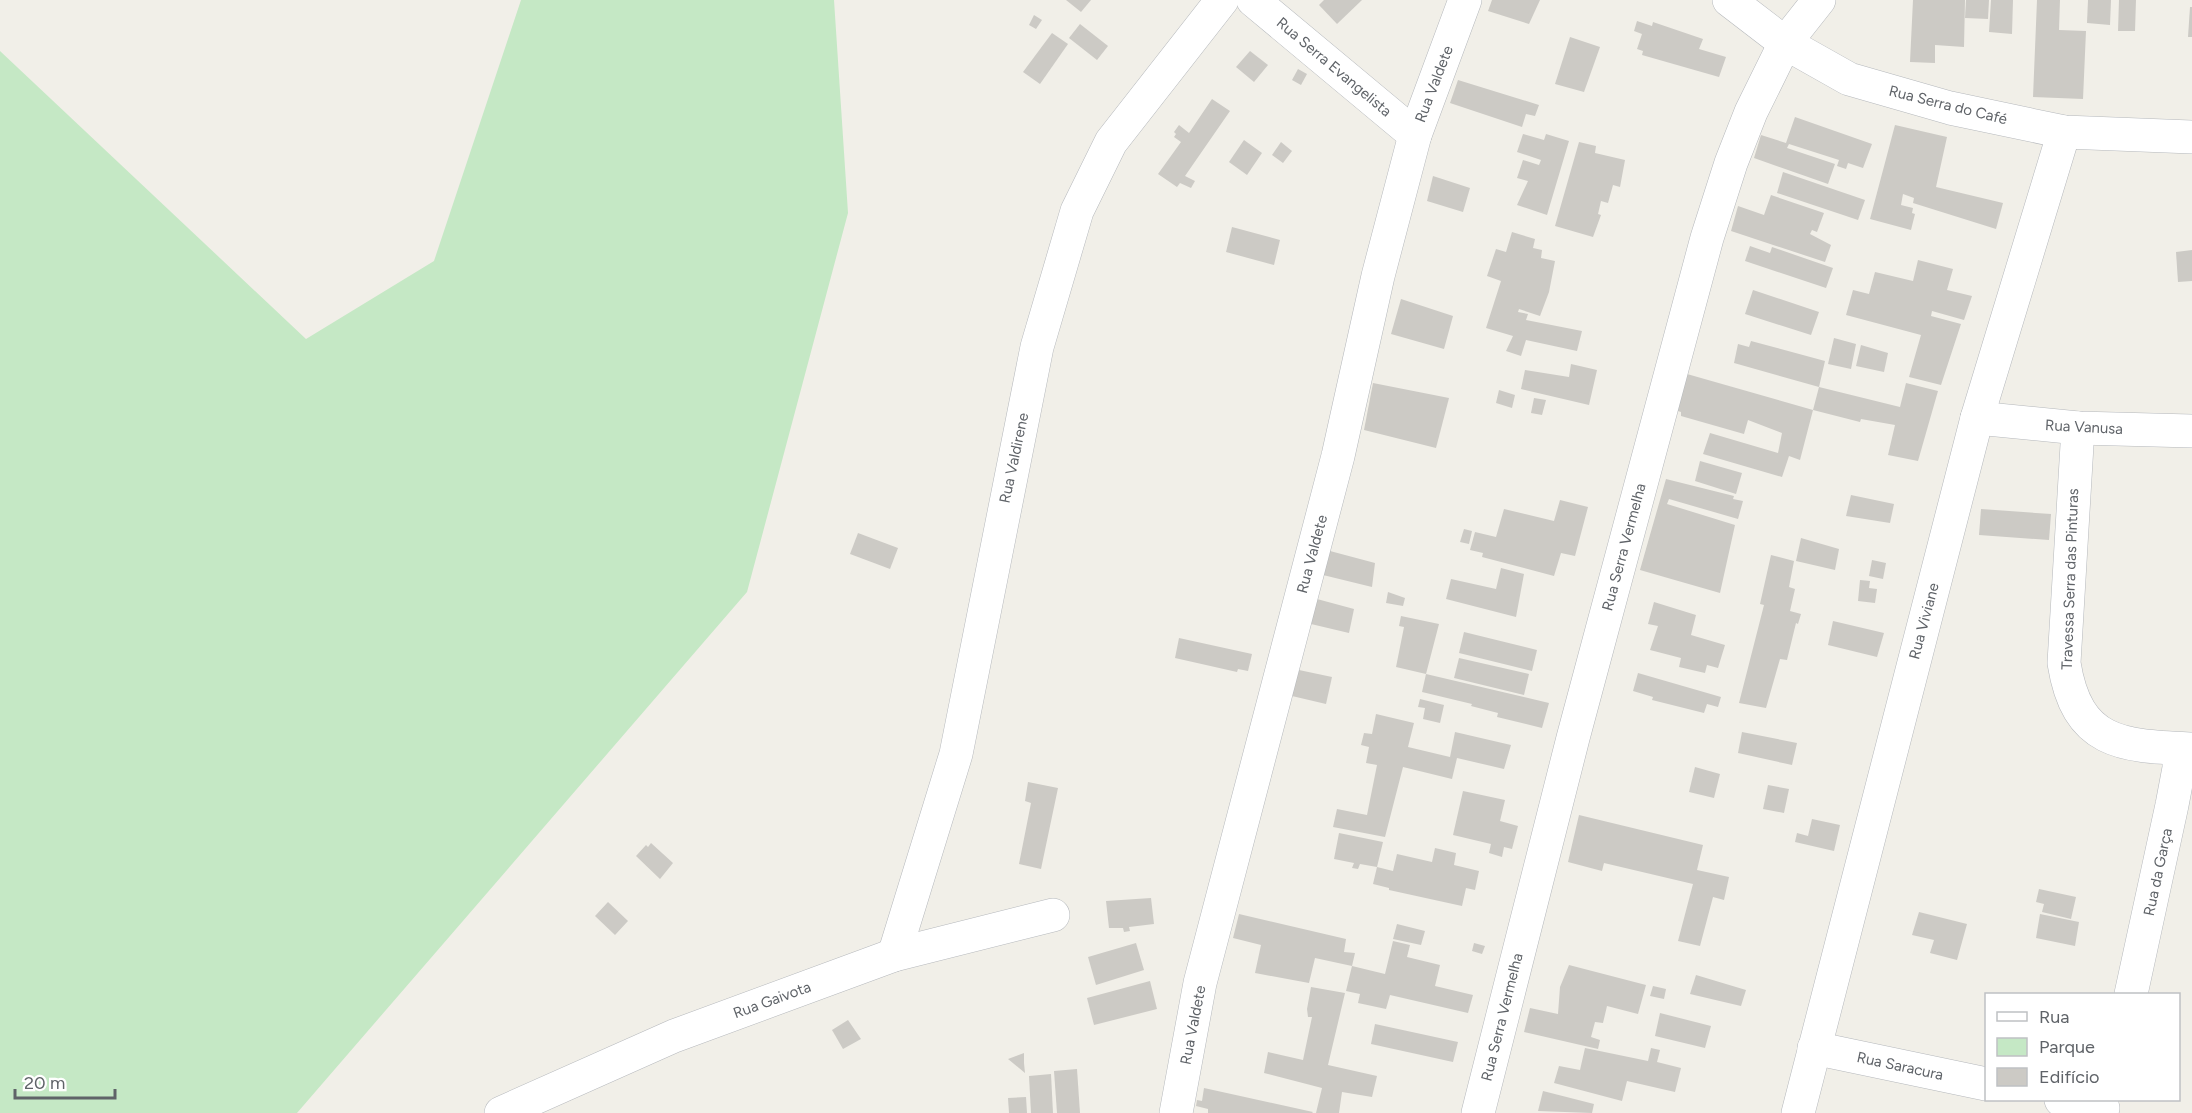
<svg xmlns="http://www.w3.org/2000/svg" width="2192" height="1113" viewBox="0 0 2192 1113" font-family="Figtree,sans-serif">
<rect width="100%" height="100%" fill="#f1efe8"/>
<path fill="#c5e8c5" d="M521,0H834L848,213L747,592L297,1113H0V51L306,339L434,261Z"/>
<g fill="#cccac5">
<path d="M1066,0H1091L1081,12Z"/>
<path d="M1324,0H1362L1337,24L1319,5Z"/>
<path d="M1492,0H1540L1529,24L1488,11Z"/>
<path d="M1913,0H1965L1964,47L1935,45V63L1910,62Z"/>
<path d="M1966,0H1989L1988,19L1965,18Z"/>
<path d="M1991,0H2013L2012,34L1989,32Z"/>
<path d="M2037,0H2060L2059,30L2086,31L2083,99L2033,97Z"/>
<path d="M2088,0H2111L2110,25L2087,23Z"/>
<path d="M2119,0H2136L2135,31H2118Z"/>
<path d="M2190,7H2192V37H2188Z"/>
<path d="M1034,15L1042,20L1036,29L1029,25Z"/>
<path d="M1637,21L1652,26L1653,22L1703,39L1699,49L1726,57L1719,77L1642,55L1643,51L1637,49L1642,34L1634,31Z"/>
<path d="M1080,24L1108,46L1097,60L1069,38Z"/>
<path d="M1052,33L1068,44L1040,84L1023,72Z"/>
<path d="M1570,37L1600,47L1584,92L1555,84Z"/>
<path d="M1250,51L1268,65L1254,82L1236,67Z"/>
<path d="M1298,69L1307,74L1301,85L1292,80Z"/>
<path d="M1458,80L1539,105L1535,116L1526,114L1522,127L1450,103Z"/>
<path d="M1212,99L1230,111L1185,176L1195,181L1191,188L1180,183L1177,187L1158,174L1181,142L1174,137L1176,134L1174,132L1179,125L1189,133Z"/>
<path d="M1795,117L1872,144L1863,168L1848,163L1846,169L1837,166L1839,160L1789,144L1787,148L1835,164L1828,184L1754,158L1761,135L1786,143Z"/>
<path d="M1895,125L1947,137L1936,187L2003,203L1996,229L1913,203L1914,198L1903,194L1901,205L1913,208L1912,213L1915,214L1911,230L1870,219Z"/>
<path d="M1523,134L1544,140L1546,134L1569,141L1547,215L1517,205L1528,181L1517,178L1523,160L1539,165L1541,160L1517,152Z"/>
<path d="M1244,140L1262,153L1247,175L1229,162Z"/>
<path d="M1281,142L1292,151L1283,163L1272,155Z"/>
<path d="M1579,142L1596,146L1595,153L1625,160L1620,187L1613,185L1608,203L1601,201L1598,214L1601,215L1593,237L1555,226Z"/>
<path d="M1783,172L1865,200L1858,220L1777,193Z"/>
<path d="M1433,176L1470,188L1463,212L1427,201Z"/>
<path d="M1771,195L1824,213L1817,232L1812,230L1810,234L1831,245L1825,262L1731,231L1738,206L1764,215Z"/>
<path d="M1232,227L1280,240L1274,265L1226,252Z"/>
<path d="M1512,232L1535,239L1533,248L1542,250L1541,258L1555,261L1549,292L1540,316L1519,309L1518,312L1528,314L1526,320L1582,331L1577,351L1526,340L1521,356L1506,351L1513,336L1486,328L1501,281L1487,276L1496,249L1506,252Z"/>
<path d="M1750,246L1770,253L1772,247L1833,268L1826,288L1745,261Z"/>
<path d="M2192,250V281L2178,282L2176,252Z"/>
<path d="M1918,260L1953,269L1947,290L1972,296L1964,320L1932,311L1931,316L1961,324L1941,385L1909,377L1921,335L1846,315L1853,290L1869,294L1875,272L1913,281Z"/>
<path d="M1753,290L1819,312L1811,335L1745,314Z"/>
<path d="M1401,299L1453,316L1444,349L1391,334Z"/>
<path d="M1834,338L1856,344L1851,369L1828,364Z"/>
<path d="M1751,341L1825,361L1819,387L1734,363L1738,344L1749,347Z"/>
<path d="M1861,345L1888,353L1884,372L1856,366Z"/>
<path d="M1571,364L1597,370L1589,405L1521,389L1525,370L1569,377Z"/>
<path d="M1680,372L1813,410L1800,460L1789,456L1782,477L1703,454L1710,433L1778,453L1782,433L1748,420L1744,434L1681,416V412L1668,408Z"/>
<path d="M1373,383L1449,398L1436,448L1364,430Z"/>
<path d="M1906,383L1938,391L1918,461L1888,455L1895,425L1861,419L1860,422L1813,410L1819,387L1900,407Z"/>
<path d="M1499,390L1515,395L1512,408L1496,403Z"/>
<path d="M1534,398L1546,400L1542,415L1531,413Z"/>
<path d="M1700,461L1742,473L1736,494L1695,481Z"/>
<path d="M1666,479L1734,496L1733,499L1743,501L1738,519L1669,499L1667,504L1735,525L1720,593L1640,570Z"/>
<path d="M1851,495L1894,504L1890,523L1846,516Z"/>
<path d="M1560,500L1588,507L1575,556L1561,553L1554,576L1482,557L1483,553L1470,550L1475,532L1496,537L1504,509L1554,521Z"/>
<path d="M1981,509L2051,514L2049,540L1979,535Z"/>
<path d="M1464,529L1472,531L1469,544L1460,542Z"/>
<path d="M858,533L898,548L890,569L850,554Z"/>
<path d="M1801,538L1839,549L1835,570L1796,561Z"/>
<path d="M1330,551L1375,563L1372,587L1323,575Z"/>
<path d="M1771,555L1794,561L1789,587L1795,589L1790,611L1801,614L1798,624L1796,623L1787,660L1780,659L1766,708L1739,703L1764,605L1760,604Z"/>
<path d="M1872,560L1886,563L1883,579L1869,576Z"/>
<path d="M1501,568L1524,574L1516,617L1446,599L1451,579L1496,589Z"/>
<path d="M1860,580L1870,581L1869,588L1877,589L1875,603L1858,601Z"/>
<path d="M1388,592L1405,598L1403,606L1386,603Z"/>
<path d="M1317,599L1354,609L1349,633L1311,624Z"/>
<path d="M1654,602L1696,615L1691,635L1725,645L1718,668L1707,665L1705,673L1679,667L1681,658L1650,650L1658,626L1648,624Z"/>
<path d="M1401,616L1439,624L1426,674L1549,703L1542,728L1497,717L1498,713L1471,706L1472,704L1422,692L1426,674L1396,667L1404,627L1399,626Z"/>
<path d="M1833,621L1884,633L1877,657L1828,645Z"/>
<path d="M1464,632L1537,650L1532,671L1459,653Z"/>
<path d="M1179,638L1252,654L1248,671L1238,669L1237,672L1175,658Z"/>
<path d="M1459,658L1529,674L1524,695L1454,678Z"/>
<path d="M1299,670L1332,677L1326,704L1292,696Z"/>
<path d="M1638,673L1721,697L1718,707L1707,704L1704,713L1652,700L1653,697L1633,691Z"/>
<path d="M1420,699L1444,705L1440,723L1423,719L1425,708L1418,707Z"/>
<path d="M1376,714L1414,723L1408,747L1450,757L1455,732L1511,745L1504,769L1457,758L1452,779L1403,767L1385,837L1333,827L1337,809L1367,815L1377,765L1366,763L1369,747L1361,745L1364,733L1372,734Z"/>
<path d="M1742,732L1797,743L1792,765L1738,753Z"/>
<path d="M1695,767L1720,774L1714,798L1689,792Z"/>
<path d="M1028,782L1058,788L1041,869L1019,864L1031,803L1025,801Z"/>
<path d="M1768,785L1789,789L1784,813L1763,809Z"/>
<path d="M1463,791L1505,800L1500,821L1518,826L1512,849L1504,847L1502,857L1489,853L1491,844L1453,835Z"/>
<path d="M1579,815L1703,845L1697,870L1729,877L1724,900L1713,897L1700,946L1678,941L1693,884L1604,863L1602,871L1568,862Z"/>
<path d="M1812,819L1840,825L1834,851L1795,842L1797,833L1808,836Z"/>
<path d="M1339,833L1383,842L1377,867L1393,871L1397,854L1432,862L1435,848L1456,853L1454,865L1479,871L1475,890L1466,888L1462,906L1389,890V888L1373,884L1377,867L1360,864L1358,869L1352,868L1354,863L1334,859Z"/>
<path d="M651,843L673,863L660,879L636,856L646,845L648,847Z"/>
<path d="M2039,889L2076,897L2071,919L2042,912L2044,904L2036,902Z"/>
<path d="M1151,898L1154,924L1129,927L1130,931L1124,932L1123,928H1109L1106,901Z"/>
<path d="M608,902L628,921L615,935L595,916Z"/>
<path d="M1919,912L1967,924L1957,960L1930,953L1934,940L1912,935Z"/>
<path d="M1239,914L1346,939L1344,952L1355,953L1352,966L1315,958L1309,983L1255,973L1261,945L1233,938Z"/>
<path d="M2040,914L2079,922L2075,946L2036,938Z"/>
<path d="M1397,924L1425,931L1421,945L1393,939Z"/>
<path d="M1393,941L1410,945L1407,957L1440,965L1435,986L1473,995L1468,1013L1390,995L1386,1009L1358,1003L1360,994L1346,991L1352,966L1385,974Z"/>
<path d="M1136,943L1144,970L1096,985L1088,957Z"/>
<path d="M1474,943L1485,946L1482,954L1472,951Z"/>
<path d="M1569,965L1646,985L1638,1014L1607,1006L1603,1023L1595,1022L1591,1037L1600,1040L1598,1049L1524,1032L1530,1008L1558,1014L1560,987Z"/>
<path d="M1696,975L1746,990L1741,1006L1690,994Z"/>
<path d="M1150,981L1157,1009L1094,1025L1087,998Z"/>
<path d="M1653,986L1666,989L1664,999L1650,996Z"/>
<path d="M1311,987L1345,993L1328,1065L1377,1076L1372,1097L1342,1092L1339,1113H1316L1322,1088L1264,1073L1268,1052L1303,1060L1312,1017H1308L1307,1009Z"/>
<path d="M1660,1013L1711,1026L1705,1048L1655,1036Z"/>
<path d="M848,1020L861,1039L843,1049L832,1030Z"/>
<path d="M1375,1024L1458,1042L1453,1062L1371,1044Z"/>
<path d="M1585,1048L1648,1061L1651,1048L1660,1050L1657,1062L1681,1068L1675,1092L1627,1081L1622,1101L1554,1083L1559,1066L1580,1070Z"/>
<path d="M1024,1053V1063L1025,1073L1008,1059Z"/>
<path d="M1077,1069L1080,1113H1057L1054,1071Z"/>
<path d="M1051,1074L1053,1113H1031L1029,1076Z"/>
<path d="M1204,1088L1313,1112L1312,1113H1208V1109L1196,1106L1197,1100L1202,1101Z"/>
<path d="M1543,1091L1594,1104L1592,1113L1538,1111Z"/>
<path d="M1026,1097L1027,1113H1009L1008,1098Z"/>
</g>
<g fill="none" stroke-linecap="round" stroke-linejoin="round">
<defs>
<g id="minor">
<path d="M1253,0L1415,135"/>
<path d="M1729,0L1785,43L1849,79L1950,108L2064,132L2192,137"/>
<path d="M1977,418L2078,428L2192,431"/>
<path d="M2078,428L2064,663C2077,745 2122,746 2192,749"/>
<path d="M894,955L956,754L1037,347L1077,211L1111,142L1222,0"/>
<path d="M2131,994L2172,805L2179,768V749"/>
<path d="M1814,1048L1986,1084"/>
<path d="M2061,1100L2103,1108"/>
<path d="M501,1113L674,1036L894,955L1053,915"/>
<path d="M1176,1113L1200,983L1338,456L1378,276L1415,135L1465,0"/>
<path d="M1478,1113L1573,738L1707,238L1731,163L1751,112L1785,43L1819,0"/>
<path d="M1798,1113L1977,418L2064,132"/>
</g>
</defs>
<use href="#minor" stroke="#b5b8bc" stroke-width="34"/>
<use href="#minor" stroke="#fff" stroke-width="33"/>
</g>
<g text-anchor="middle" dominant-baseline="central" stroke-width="4.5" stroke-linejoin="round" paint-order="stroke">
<g font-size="15" fill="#5f6368" stroke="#fff">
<text transform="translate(1334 67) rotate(40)">Rua Serra Evangelista</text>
<text transform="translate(1434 84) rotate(-69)">Rua Valdete</text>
<text transform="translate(1948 105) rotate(14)">Rua Serra do Café</text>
<text transform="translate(2084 427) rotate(3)">Rua Vanusa</text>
<text transform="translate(1014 458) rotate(-78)">Rua Valdirene</text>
<text transform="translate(1624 547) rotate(-75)">Rua Serra Vermelha</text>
<text transform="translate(1312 554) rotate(-75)">Rua Valdete</text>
<text transform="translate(2070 579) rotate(-88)">Travessa Serra das Pinturas</text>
<text transform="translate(1924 621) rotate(-75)">Rua Viviane</text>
<text transform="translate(2158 872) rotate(-78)">Rua da Garça</text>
<text transform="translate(772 1000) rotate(-20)">Rua Gaivota</text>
<text transform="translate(1502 1017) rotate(-76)">Rua Serra Vermelha</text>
<text transform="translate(1193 1025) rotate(-79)">Rua Valdete</text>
<text transform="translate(1900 1066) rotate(12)">Rua Saracura</text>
</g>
</g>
<rect x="1985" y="993" width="195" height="108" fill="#ffffff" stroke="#bfc1c3" stroke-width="1.5"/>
<rect x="1997" y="1012" width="30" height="9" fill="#ffffff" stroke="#bfc1c3" stroke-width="1.5"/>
<text x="2039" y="1023" font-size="18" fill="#5f6368">Rua</text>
<rect x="1997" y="1038" width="30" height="18" fill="#c5e8c5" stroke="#bfc1c3" stroke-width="1.5"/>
<text x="2039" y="1053" font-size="18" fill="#5f6368">Parque</text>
<rect x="1997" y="1068" width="30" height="18" fill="#cccac5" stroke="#bfc1c3" stroke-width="1.5"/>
<text x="2039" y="1083" font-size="18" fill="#5f6368">Edifício</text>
<path d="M15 1089v9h100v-9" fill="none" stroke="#5f6368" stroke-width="3"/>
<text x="24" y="1089" font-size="18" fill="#5f6368" stroke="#ffffff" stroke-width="4.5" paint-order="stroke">20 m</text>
</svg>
